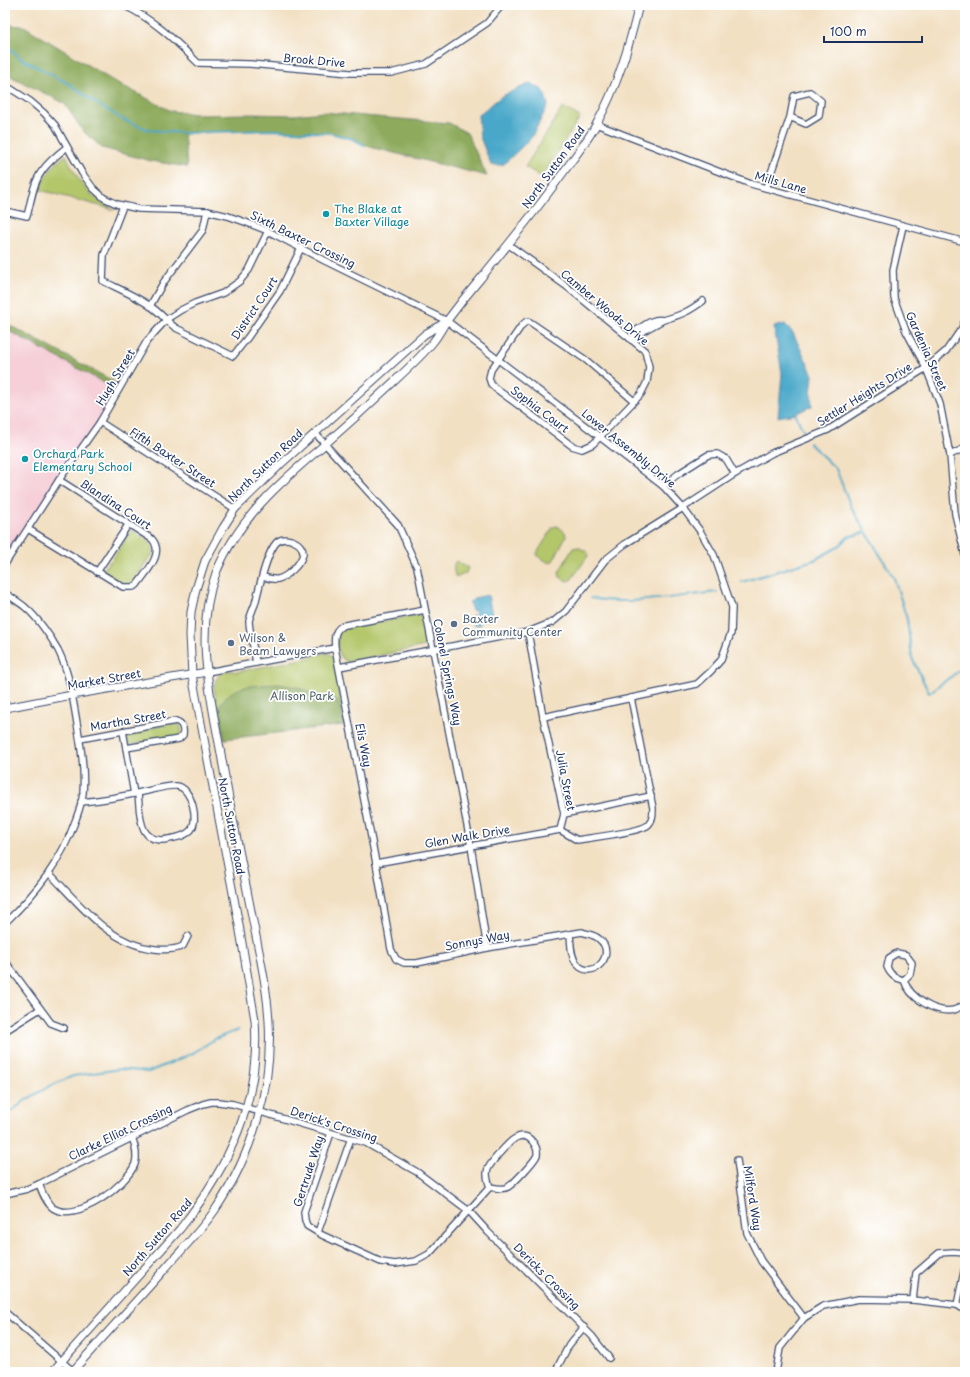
<svg xmlns="http://www.w3.org/2000/svg" width="970" height="1377" viewBox="0 0 970 1377" font-family="'Playpen Sans',sans-serif">
<rect width="100%" height="100%" fill="#fff"/>
<filter id="ink" filterUnits="userSpaceOnUse"><feTurbulence type="fractalNoise" baseFrequency=".025" numOctaves="2"/><feDisplacementMap in="SourceGraphic" scale="8" xChannelSelector="R" yChannelSelector="G"/><feConvolveMatrix kernelMatrix="1 2 1 2 8 2 1 2 1" color-interpolation-filters="sRGB"/></filter>
<filter id="wash" filterUnits="userSpaceOnUse"><feTurbulence type="fractalNoise" baseFrequency=".012" numOctaves="4" result="noise"/><feDisplacementMap in="SourceGraphic" scale="16" xChannelSelector="R" yChannelSelector="G"/><feGaussianBlur stdDeviation="0.9" result="paint"/><feColorMatrix in="noise" values="0 0 0 0 0 0 0 0 0 0 0 0 0 0 0 0 0 1.4 0 .05"/><feComposite in="paint" operator="in"/></filter>
<g filter="url(#wash)">
<rect width="100%" height="100%" fill="#f2e0c3"/>
<path fill="#f6cfd8" d="M5,324H7L122,386L5,564Z"/>
<g fill="#b3c669" stroke="#677a64">
<path d="M563,107L580,117L542,177L525,167Z"/>
<path d="M66,155C79,182 87,196 115,210L40,190C44,175 54,164 66,155Z"/>
<path d="M557,526L565,532L566,536L553,561L549,563L538,556L537,553L553,527Z"/>
<path d="M132,531C142,537 157,542 152,556L149,558L136,577V581C128,589 106,579 104,569L109,562L111,561L124,542C124,536 127,532 132,531Z"/>
<path d="M578,547L587,552L588,556L571,580L567,581L560,577L559,572L573,548Z"/>
<path d="M456,561L468,568L466,573L458,577L455,576C454,570 452,565 456,561Z"/>
<path d="M418,615C421,616 422,616 424,618C427,624 429,642 425,646L348,662C336,658 334,636 343,629Z"/>
<path d="M326,653L330,654L334,658L342,711L345,714L346,724L223,739L214,689C214,677 224,667 236,672L312,657L315,655Z"/>
<path d="M175,723L180,725L182,733L179,737L128,745L126,734L127,733Z"/>
</g>
<g fill="#8eab5d" stroke="#546d5e">
<path d="M5,25L24,26L110,79L171,111L203,115L245,114L294,115L323,112L364,116L449,123L467,133L487,176L366,146L353,139L330,133L272,130L184,133L187,167L151,161L102,148L83,131L64,103L14,78L5,72Z"/>
<path d="M5,324H7L115,382L112,387L7,330H5Z"/>
<path d="M277,684L296,687L316,695L329,697L338,701C339,710 343,716 344,725L225,739L219,706C235,682 252,687 277,684Z"/>
</g>
<g fill="#4aa8c9" stroke="#326c94">
<path d="M531,83L544,91L548,105L532,137L503,165H491L480,137L478,115L502,96Z"/>
<path d="M785,324L793,333L813,375L811,394L812,406L795,414L778,417L782,373L774,327Z"/>
<path d="M488,595L493,619L479,622L480,625L475,626L473,625L471,616L476,614L475,610L472,611L469,602L474,600V598Z"/>
</g>
<g fill="none" stroke-linecap="round" stroke-linejoin="round">
<g stroke="#4aa8c9" stroke-width="2">
<path d="M5,43L20,58L69,84L99,105L124,120L149,130L184,133L272,130L330,133L353,139L366,146"/>
<path d="M795,414L805,434"/>
<path d="M809,443L836,469L851,507L894,578L907,619L912,658L929,693L960,670L965,669"/>
<path d="M742,582L814,560L838,547L848,537L866,532"/>
<path d="M591,598C626,606 680,596 717,592"/>
<path d="M5,1116L26,1100L48,1087L73,1076L120,1069L148,1072L175,1061L193,1053L215,1039L238,1030"/>
</g>
</g>
</g>
<g filter="url(#ink)">
<g fill="none" stroke-linecap="round" stroke-linejoin="round">
<defs>
<g id="street">
<path d="M123,5C153,19 175,40 198,63L250,64L350,73H391L426,64L487,23L502,5"/>
<path d="M5,85L30,101L44,113L55,125L82,173L93,188L104,198L117,204L139,209L207,211L228,216L245,222L268,231L325,261L447,321L600,437L663,486L683,508L700,531L714,555L732,607L731,633L721,660L711,671L697,684L543,717"/>
<path d="M596,124L751,184L965,242"/>
<path d="M766,188L790,117L806,124L819,116L821,101L810,92L794,96L790,117"/>
<path d="M123,206L104,255L103,281C119,289 136,296 150,306C160,312 167,322 176,328L233,356L248,337L280,291L301,248"/>
<path d="M5,211L27,216C31,202 33,183 42,171C49,161 58,154 67,147"/>
<path d="M903,226L893,270L894,298L906,331L926,368L940,404L950,455L955,514L965,555"/>
<path d="M509,245L566,286L645,351L649,367L647,382L641,394L593,444L582,449L572,446L533,416L495,388L491,384L489,378L491,370L522,325L527,321L530,322L586,360L634,401"/>
<path d="M150,306L163,283L203,230L207,211"/>
<path d="M663,320C681,315 688,312 703,301"/>
<path d="M631,340L636,335L663,320C653,318 646,324 637,330L636,335"/>
<path d="M100,422L235,509"/>
<path d="M315,433L398,525L417,567L471,846L487,948"/>
<path d="M950,455L965,448"/>
<path d="M663,486L678,474L708,455L717,454L726,459L735,474"/>
<path d="M28,529L123,587H133L137,585C146,572 165,554 152,539L59,480"/>
<path d="M5,564L59,480L100,422L147,341L167,319L181,310L195,303L223,293L240,281L249,270L268,231"/>
<path d="M97,572L128,525"/>
<path d="M5,593C12,598 19,602 25,607C37,617 51,637 58,650C69,672 72,694 76,717C80,742 85,768 83,793C82,801 79,811 76,819C61,862 37,892 5,923"/>
<path d="M425,610L345,625C334,628 334,638 335,648L376,863L391,949L396,959L404,963H417L487,948L570,934"/>
<path d="M528,632L543,717L564,814L560,830"/>
<path d="M256,663C255,653 249,630 249,621C250,616 253,609 255,604C259,589 266,554 276,543C284,534 304,542 303,554C301,564 287,577 278,579C273,580 267,578 263,577"/>
<path d="M339,667L528,632L553,622L566,611L605,560L625,544L683,508L735,474L772,453L828,430L926,368L946,351L962,328L965,320"/>
<path d="M207,672L335,648"/>
<path d="M123,731L134,794"/>
<path d="M80,739L176,721C182,723 184,728 183,735L179,739L126,748"/>
<path d="M81,802C104,800 125,796 147,791C156,789 168,785 177,786C192,788 199,820 191,830C186,836 176,838 169,839C138,846 140,814 138,793"/>
<path d="M564,814L651,796"/>
<path d="M560,830L577,840C589,838 641,832 648,825C653,820 653,814 653,808L631,698"/>
<path d="M376,863L560,830"/>
<path d="M49,873C81,905 108,944 155,949C164,950 175,950 183,946L188,936"/>
<path d="M582,932C587,934 595,935 599,939C618,954 592,982 577,964C570,956 571,943 570,934Z"/>
<path d="M897,953L906,955L912,963L910,974L904,980C895,978 891,976 887,967L889,958Z"/>
<path d="M5,961L51,1023L64,1028"/>
<path d="M904,980C909,997 935,1014 954,1010C957,1009 962,1006 965,1004"/>
<path d="M5,1031L40,1009"/>
<path d="M331,1133L304,1212L305,1220L307,1226L322,1235L381,1262L395,1264L416,1261L429,1254L490,1187C496,1188 503,1190 508,1187C514,1183 535,1161 537,1155C538,1150 535,1144 532,1141C520,1127 506,1146 498,1155C487,1168 484,1171 490,1187"/>
<path d="M737,1160L747,1233L761,1261L804,1318"/>
<path d="M39,1184C42,1192 46,1203 53,1208C77,1223 126,1186 135,1164C138,1155 135,1145 132,1137"/>
<path d="M5,1194L27,1189L39,1184L188,1110L203,1104L211,1102H219L233,1104L366,1143L417,1172L469,1211L488,1232L592,1336L609,1358"/>
<path d="M318,1232L351,1138"/>
<path d="M913,1300L916,1273L939,1253L953,1252L965,1253"/>
<path d="M957,1305L965,1267"/>
<path d="M5,1312L74,1372"/>
<path d="M555,1372L569,1345L584,1327"/>
<path d="M776,1372L780,1348L804,1318L823,1306L859,1299L913,1300L957,1305L965,1310"/>
</g>
<g id="secondary">
<path d="M5,708L72,695L207,672"/>
<path d="M52,1372L180,1229C229,1167 261,1100 255,1020L239,925L192,675L190,635L191,612L196,589L205,561L223,528L235,509L281,464L425,334L444,323"/>
<path d="M72,1372C102,1338 133,1305 163,1271C180,1251 200,1232 215,1210C252,1155 273,1088 269,1022C267,984 258,948 251,911C241,859 230,807 221,754C210,694 194,632 216,573C237,520 280,482 323,446C345,427 367,407 388,387C403,373 420,358 433,342C438,336 442,328 446,322C457,307 469,292 481,278C508,245 535,212 560,177C572,160 586,143 596,125C617,87 629,47 639,5"/>
</g>
</defs>
<use href="#street" stroke="#3b4a6d" stroke-width="8"/>
<use href="#secondary" stroke="#3b4a6d" stroke-width="9"/>
<use href="#street" stroke="#fff" stroke-width="5.5"/>
<use href="#secondary" stroke="#fff" stroke-width="7"/>
</g>
</g>
<g fill="#0f9aa8" stroke="#fff" stroke-width="1.5">
<circle cx="326" cy="214" r="4"/>
<circle cx="25" cy="459" r="4"/>
</g>
<g fill="#5c6f8a" stroke="#fff" stroke-width="1.5">
<circle cx="454" cy="624" r="4"/>
<circle cx="231" cy="643" r="4"/>
</g>
<g text-anchor="middle" dominant-baseline="central" stroke-width="3.5" stroke-linejoin="round" paint-order="stroke">
<g font-size="11" fill="#1b2f5e" stroke="#fff">
<text transform="translate(314 60) rotate(5)">Brook Drive</text>
<text transform="translate(553 167) rotate(-54)">North Sutton Road</text>
<text transform="translate(781 182) rotate(16)">Mills Lane</text>
<text transform="translate(303 239) rotate(26)">Sixth Baxter Crossing</text>
<text transform="translate(605 307) rotate(40)">Camber Woods Drive</text>
<text transform="translate(254 308) rotate(-56)">District Court</text>
<text transform="translate(927 351) rotate(66)">Gardenia Street</text>
<text transform="translate(115 377) rotate(-59)">Hugh Street</text>
<text transform="translate(864 394) rotate(-32)">Settler Heights Drive</text>
<text transform="translate(540 409) rotate(37)">Sophia Court</text>
<text transform="translate(629 448) rotate(39)">Lower Assembly Drive</text>
<text transform="translate(173 457) rotate(33)">Fifth Baxter Street</text>
<text transform="translate(265 465) rotate(-44)">North Sutton Road</text>
<text transform="translate(116 504) rotate(33)">Blandina Court</text>
<text transform="translate(448 672) rotate(79)">Colonel Springs Way</text>
<text transform="translate(104 679) rotate(-10)">Market Street</text>
<text transform="translate(128 720) rotate(-10)">Martha Street</text>
<text transform="translate(364 745) rotate(79)">Elis Way</text>
<text transform="translate(566 780) rotate(79)">Julia Street</text>
<text transform="translate(232 826) rotate(79)">North Sutton Road</text>
<text transform="translate(467 836) rotate(-10)">Glen Walk Drive</text>
<text transform="translate(477 940) rotate(-11)">Sonnys Way</text>
<text transform="translate(334 1124) rotate(18)">Derick's Crossing</text>
<text transform="translate(120 1132) rotate(-26)">Clarke Elliot Crossing</text>
<text transform="translate(308 1171) rotate(-72)">Gertrude Way</text>
<text transform="translate(753 1198) rotate(81)">Milford Way</text>
<text transform="translate(157 1237) rotate(-49)">North Sutton Road</text>
<text transform="translate(547 1276) rotate(45)">Dericks Crossing</text>
</g>
<g font-size="11" fill="#0d838f" stroke="#fff" text-anchor="start">
<text x="334" y="208">The Blake at<tspan x="334" dy="13">Baxter Village</tspan></text>
<text x="33" y="453">Orchard Park<tspan x="33" dy="13">Elementary School</tspan></text>
</g>
<g font-size="11" fill="#4e5e75" stroke="#fff" text-anchor="start">
<text x="462" y="618">Baxter<tspan x="462" dy="13">Community Center</tspan></text>
<text x="239" y="637">Wilson &amp;<tspan x="239" dy="13">Beam Lawyers</tspan></text>
</g>
<g font-size="11" fill="#495c61" stroke="#fff">
<text x="302" y="695">Allison Park</text>
</g>
</g>
<rect width="970" height="1377" fill="none" stroke="#fff" stroke-width="20"/>
<path d="M824 36v6h98v-6" fill="none" stroke="#1b2f5e" stroke-width="2"/>
<text x="830" y="36" font-size="12" fill="#1b2f5e" stroke="#ffffff" stroke-width="3" paint-order="stroke">100 m</text>
</svg>
